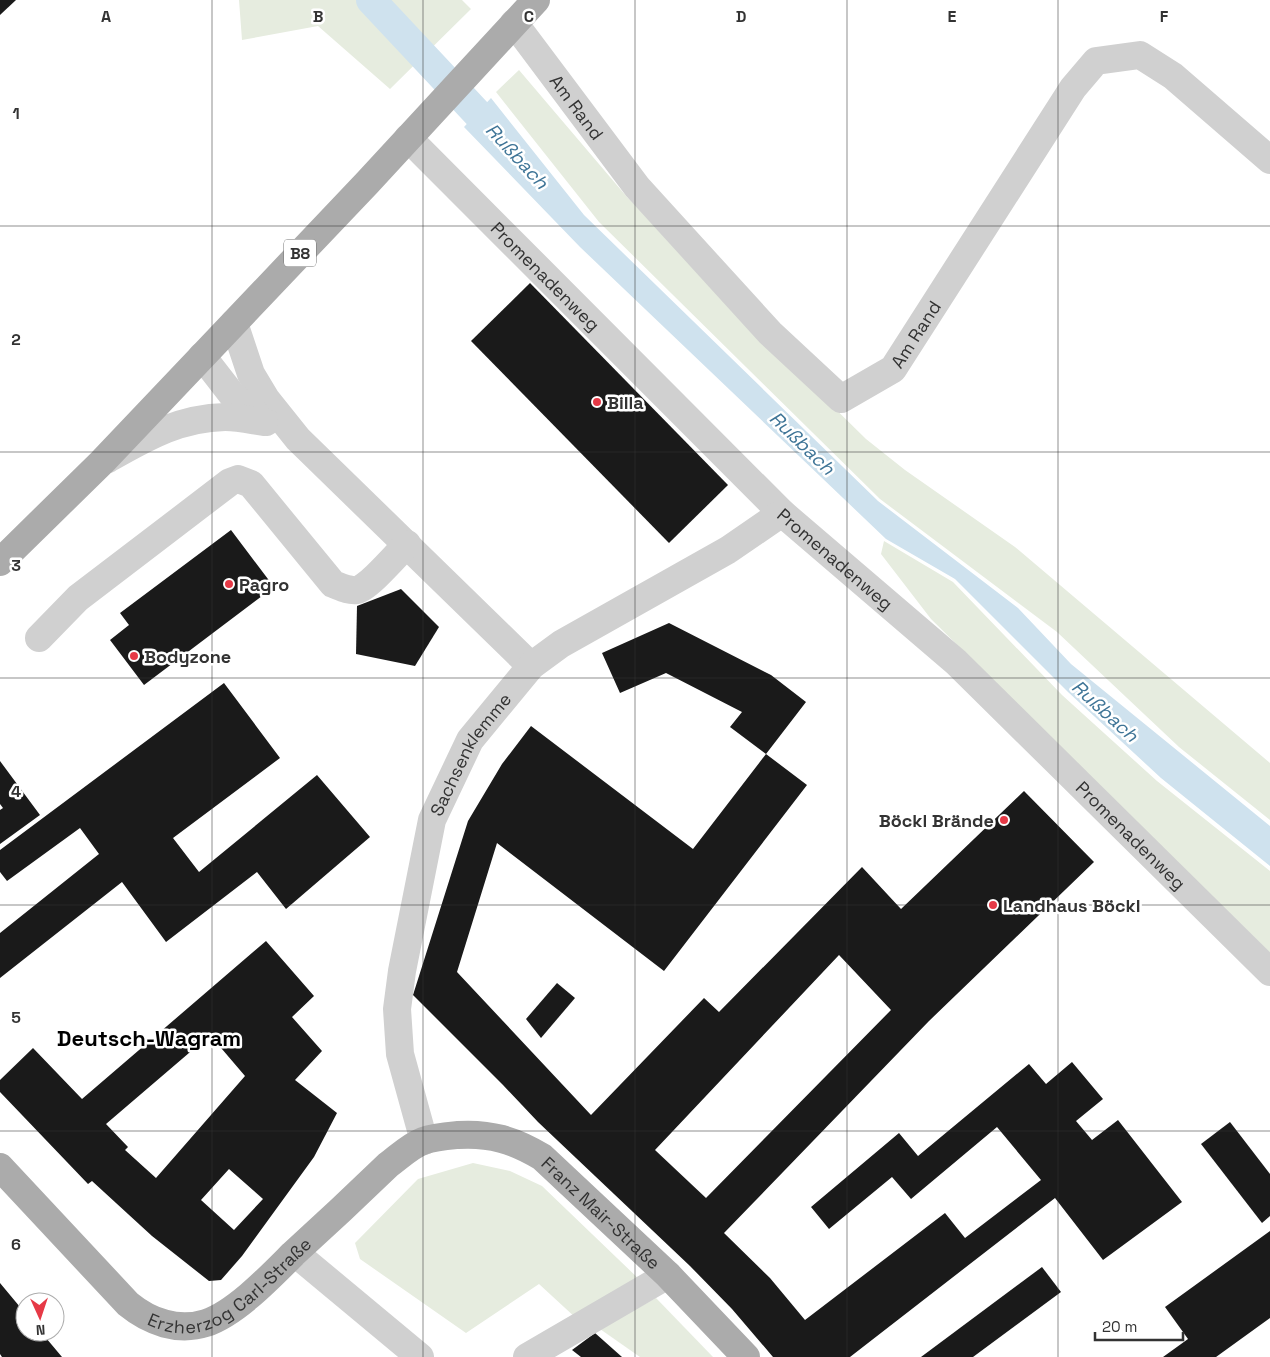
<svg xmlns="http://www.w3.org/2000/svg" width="1270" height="1357" viewBox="0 0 1270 1357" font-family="'Space Grotesk',sans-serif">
<rect width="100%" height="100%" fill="#fff"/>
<g fill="#e6ecdf">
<path d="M239,0H462L471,9L390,89L318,26L242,40Z"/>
<path d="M519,70L627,197L808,382L866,439L905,470L1015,547L1270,763V820L1179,747L1057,632L880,499L599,222L496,92Z"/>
<path d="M884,541L953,582L1062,695L1157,781L1270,871V953L931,619L881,554Z"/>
<path d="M473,1163L510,1171L542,1186L642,1282L577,1319L539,1284L466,1333L360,1259L355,1243L418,1179Z"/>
<path d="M656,1298L713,1357H640L600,1329Z"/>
</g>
<path fill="#cfe2ee" d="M491,98L584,215L878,501L1018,608L1071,664L1270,826V866L1161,778L1068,692L955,579L886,539L580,247L464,127Z"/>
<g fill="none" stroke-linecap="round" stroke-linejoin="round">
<path stroke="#cfe2ee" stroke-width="30" d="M371,0L505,143"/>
</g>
<g fill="#1a1a1a" fill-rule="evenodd">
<path d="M0,0H16L0,15Z"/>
<path d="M530,283L728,485L669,543L471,341Z"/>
<path d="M231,530L274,587L144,685L110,640L129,625L120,613Z"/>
<path d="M401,589L439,627L415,666L356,654L357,606Z"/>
<path d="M669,623L771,675L806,702L766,754L730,727L742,712L666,673L620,693L602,653Z"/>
<path d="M224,683L280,758L173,838L199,872L317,775L370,837L286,909L257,872L166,942L122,882L0,978V933L99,854L80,828L7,881L0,872V850Z"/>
<path d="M531,726L693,849L766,754L807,785L664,971L497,843L457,972L591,1115L704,998L719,1012L862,867L901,909L1024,791L1094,862L929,1021L724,1233L770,1278L805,1320L945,1213L965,1238L1041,1180L997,1127L911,1199L892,1177L829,1229L811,1207L899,1133L918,1156L1029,1064L1046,1084L1072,1062L1103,1099L1076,1121L1092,1140L1118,1120L1182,1202L1103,1260L1055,1198L850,1357H773L732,1309L690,1266L538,1122L503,1085L413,995L468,821L502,764ZM839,955L891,1010L706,1198L655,1150Z"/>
<path d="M0,761L40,815L0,844V810L3,808L0,804Z"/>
<path d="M266,941L314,996L292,1017L322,1051L295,1080L337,1113L314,1157L242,1256L221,1280L209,1281L152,1236L92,1181L88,1184L0,1092V1080L33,1048L82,1099ZM210,1035L245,1076L156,1178L125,1150L128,1147L106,1124ZM229,1169L263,1199L234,1230L201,1200Z"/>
<path d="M557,983L575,998L541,1038L526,1019Z"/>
<path d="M1230,1122L1270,1174V1216L1262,1223L1201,1144Z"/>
<path d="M1270,1231V1318L1216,1357H1163L1188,1339L1165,1307Z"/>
<path d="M1042,1267L1061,1292L973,1357H921Z"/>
<path d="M0,1283L25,1313V1332H41L62,1357H2L0,1354Z"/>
<path d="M595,1333L622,1357H581L572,1350Z"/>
</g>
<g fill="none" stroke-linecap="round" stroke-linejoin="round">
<g stroke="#d0d0d0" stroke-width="28">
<path id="s1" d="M514,23L637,187L770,333L841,399L893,369L1073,88L1096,61L1140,55L1173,76L1270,160"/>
<path id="s2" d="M408,138L782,513L956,662L1270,972"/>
<path d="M234,323L251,374L266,399L298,439L531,666"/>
<path d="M202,356L233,396L266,422"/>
<path d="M108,459C147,437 179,418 225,417C238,417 251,420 264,422"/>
<path d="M39,638L78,598L230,482L238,479L251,484L333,584C341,587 348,591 357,590C367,589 398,553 407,544"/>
<path id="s3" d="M424,1141L400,1054L397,1009L402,971L432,820L470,740L531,666L561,644L728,550L782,513"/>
<path d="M295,1253L420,1357"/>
<path d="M527,1357L668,1275"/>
</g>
<g stroke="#ababab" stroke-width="28">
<path d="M0,562L102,462L367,183L536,0"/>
<path id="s4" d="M0,1167L128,1304C150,1322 178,1332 206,1323C236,1313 271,1276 293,1254C325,1225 357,1195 388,1165C399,1157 410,1146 423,1141C434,1137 447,1136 458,1135C490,1133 514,1140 542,1157L668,1275L746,1357"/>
</g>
</g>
<path fill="none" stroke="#333" stroke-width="1" stroke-opacity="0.55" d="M212,0V1357M423,0V1357M635,0V1357M847,0V1357M1058,0V1357M0,226H1270M0,452H1270M0,678H1270M0,905H1270M0,1131H1270"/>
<g fill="#e63946" stroke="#fff" stroke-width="2">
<circle cx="597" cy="402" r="5"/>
<circle cx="229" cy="584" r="5"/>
<circle cx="134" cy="656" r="5"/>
<circle cx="1004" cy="820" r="5"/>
<circle cx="993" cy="905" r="5"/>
</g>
<g text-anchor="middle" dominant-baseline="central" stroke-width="5" stroke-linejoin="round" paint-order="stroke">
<rect fill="#fff" stroke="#707070" stroke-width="1" x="284" y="239.5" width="32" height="27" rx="4"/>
<g font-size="16" font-weight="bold" fill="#333">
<text x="300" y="253">B8</text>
</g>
<g font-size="18" fill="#333" stroke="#fff">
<text stroke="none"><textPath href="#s1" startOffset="105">Am Rand</textPath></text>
<text stroke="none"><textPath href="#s2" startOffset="195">Promenadenweg</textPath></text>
<text stroke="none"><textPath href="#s1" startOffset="601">Am Rand</textPath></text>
<text stroke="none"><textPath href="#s2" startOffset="600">Promenadenweg</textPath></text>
<text stroke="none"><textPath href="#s3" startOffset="404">Sachsenklemme</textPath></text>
<text stroke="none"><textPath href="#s2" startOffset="1005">Promenadenweg</textPath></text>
<text stroke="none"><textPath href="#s4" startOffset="761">Franz Mair-Straße</textPath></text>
<text stroke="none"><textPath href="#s4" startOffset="308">Erzherzog Carl-Straße</textPath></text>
</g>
<g font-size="18" font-weight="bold" fill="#333" stroke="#fff" text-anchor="start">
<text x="607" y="402">Billa</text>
<text x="239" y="584">Pagro</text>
<text x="144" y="656">Bodyzone</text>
<text x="994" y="820" text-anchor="end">Böckl Brände</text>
<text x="1003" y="905">Landhaus Böckl</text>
</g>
<g font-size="19" font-style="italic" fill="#3f7597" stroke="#fff">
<text transform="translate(517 156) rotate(47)">Rußbach</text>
<text transform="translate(802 443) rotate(44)">Rußbach</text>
<text transform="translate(1105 711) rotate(42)">Rußbach</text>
</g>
<g font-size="22" font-weight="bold" fill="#000" stroke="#fff">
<text x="149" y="1038">Deutsch-Wagram</text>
</g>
</g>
<g font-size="16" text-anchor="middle" font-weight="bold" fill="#333" stroke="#fff" stroke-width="5" stroke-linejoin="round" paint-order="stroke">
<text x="106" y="22">A</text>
<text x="318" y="22">B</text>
<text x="529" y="22">C</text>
<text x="741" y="22">D</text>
<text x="952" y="22">E</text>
<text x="1164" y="22">F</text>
<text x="16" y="119">1</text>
<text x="16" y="345">2</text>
<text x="16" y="571">3</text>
<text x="16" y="797">4</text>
<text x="16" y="1023">5</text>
<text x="16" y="1250">6</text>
</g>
<g transform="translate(40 1317) rotate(177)"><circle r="24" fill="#ffffff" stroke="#adadad"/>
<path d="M0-4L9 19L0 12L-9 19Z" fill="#e63946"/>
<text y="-8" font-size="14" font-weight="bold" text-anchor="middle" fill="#333333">N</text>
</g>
<path d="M1095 1332v8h88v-8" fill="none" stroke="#333333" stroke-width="2.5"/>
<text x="1102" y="1332" font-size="15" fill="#333333" stroke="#ffffff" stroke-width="4" paint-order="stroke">20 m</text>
</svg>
